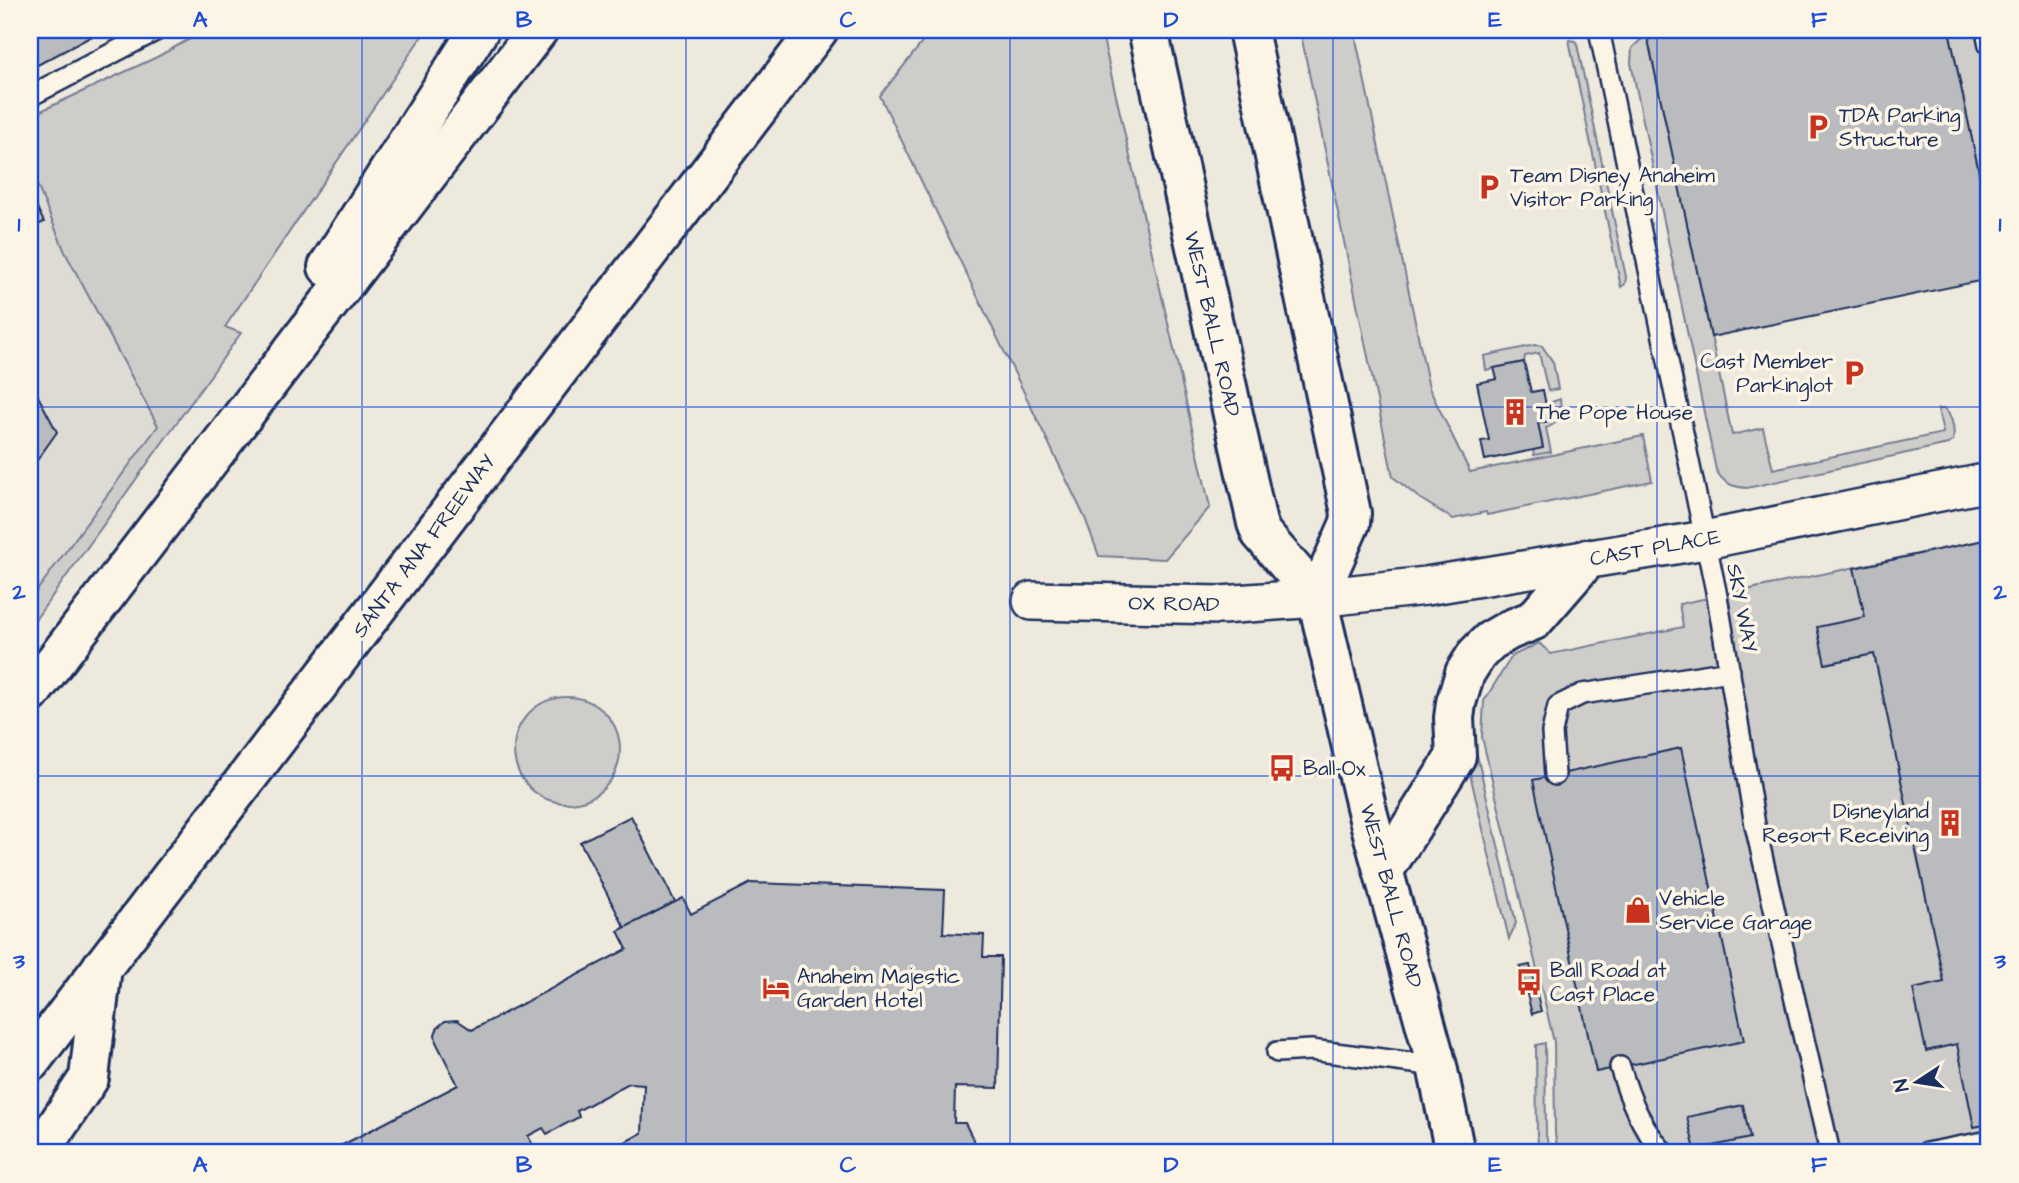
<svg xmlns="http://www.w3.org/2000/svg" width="2019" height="1183" viewBox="0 0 2019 1183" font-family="'Architects Daughter',sans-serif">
<rect width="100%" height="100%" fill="#eee9dd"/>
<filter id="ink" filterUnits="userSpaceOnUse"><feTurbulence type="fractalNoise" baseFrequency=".0143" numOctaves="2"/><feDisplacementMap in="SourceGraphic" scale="14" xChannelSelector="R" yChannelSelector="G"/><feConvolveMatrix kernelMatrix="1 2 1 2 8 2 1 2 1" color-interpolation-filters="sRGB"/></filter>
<g filter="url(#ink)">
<path fill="#dedbd4" d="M30,168L65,252L158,426L30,600Z"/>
<g fill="#cfcdca" stroke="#757e94" stroke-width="2">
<path d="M206,30H426L225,327L241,333L30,627V600L158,426L65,252L30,168V116L157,57Z"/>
<path d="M932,30H1101L1210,507L1165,559L1099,556L1085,518L880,96Z"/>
<path d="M1300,30H1354L1429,388L1470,472L1643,436L1652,481L1487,515L1486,512L1453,519L1419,498L1393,477Z"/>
<path d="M1949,30H1989V220Z"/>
<path d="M1647,34L1732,435L1763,428L1773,469L1943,433L1938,409H1945C1953,418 1955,429 1953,441L1948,444L1747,488C1732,487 1723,483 1716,470L1631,63L1632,48Z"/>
<path d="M1569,40L1575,41L1577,44L1626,277L1625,284L1621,287Z"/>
<path d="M1535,345L1542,346L1553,362L1558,389L1548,391L1539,353L1525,356L1524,362L1486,370L1484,356Z"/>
<path d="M1560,399C1562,412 1559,424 1546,428L1551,452L1534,455L1533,450L1543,447L1538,423L1549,421L1546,404Z"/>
<path d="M1989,539V1153H1558L1555,1134L1554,1042L1482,737L1484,701L1512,656L1539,643L1551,654L1683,627L1679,604Z"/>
<circle cx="567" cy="750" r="53"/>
<path d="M1473,738L1516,923L1509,939L1462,740Z"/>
<path d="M1545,1043L1546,1135L1550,1153H1540L1537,1136L1536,1045Z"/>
</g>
<g fill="#babbbe" stroke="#1b2f5e" stroke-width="2">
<path d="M34,30H91L94,35L30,69V32Z"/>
<path d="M1646,30H1949L1989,220V279L1711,337Z"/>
<path d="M30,194L44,222L30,229Z"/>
<path d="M1524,362L1531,392L1543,390L1549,421L1538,423L1543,448L1485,460L1481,441L1489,440L1477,383L1497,379L1494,368Z"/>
<path d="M30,381L57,432L30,470Z"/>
<path d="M1989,539V1124L1974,1127L1957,1044L1926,1051L1913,989L1944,982L1874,654L1825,664L1817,627L1865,617L1854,568Z"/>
<path d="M1681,748L1744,1041L1596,1072L1533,780Z"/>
<path d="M631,816L675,902L625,928L580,842Z"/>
<path d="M751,883L945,890L943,933L984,935L983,957H1001L998,1088L955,1087L954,1123H965L980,1153H605L642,1133L644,1084L629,1083L577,1111L579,1117L547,1134L543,1128L528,1136L537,1153H327L458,1085L436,1042L435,1034L438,1027L445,1021L457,1020L472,1030L627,949L618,931L683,898L691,914Z"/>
<path d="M1530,965L1541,1011L1532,1014L1520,967Z"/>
<path d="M1743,1105L1750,1138L1695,1150L1687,1117Z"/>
</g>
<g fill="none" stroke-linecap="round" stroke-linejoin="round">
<defs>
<g id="service">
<path d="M1599,30L1717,596L1755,825L1830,1153"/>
<path d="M1986,30L1989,45"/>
<path d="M30,96L157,30"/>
<path d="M1555,775L1552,732L1558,706L1582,694L1730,671"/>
<path d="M1277,1052L1311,1050L1437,1066"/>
<path d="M1620,1067C1630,1100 1641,1127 1664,1153"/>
<path d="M1926,1153L1989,1141"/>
</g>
<path id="minor" d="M1032,601L1221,605L1317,598L1426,586L1705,540L1989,482"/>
<g id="primary">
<path d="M1148,30L1257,523L1261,533L1317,598L1368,815L1437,1066L1455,1153"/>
<path d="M1248,30L1351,513L1350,523L1317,598"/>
<path d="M1384,870L1456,756L1454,718L1456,703L1465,673L1477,654L1490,641L1509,630L1534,620L1587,559"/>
</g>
<g id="motorway">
<path d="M328,267L479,30"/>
<path d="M30,694L538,30"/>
<path d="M30,1062L818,30"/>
<path d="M39,1153L89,1078L102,967"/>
</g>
</defs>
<use href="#service" stroke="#1b2f5e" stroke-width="24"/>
<use href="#minor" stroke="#1b2f5e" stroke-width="42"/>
<use href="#primary" stroke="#1b2f5e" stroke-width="44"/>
<use href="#motorway" stroke="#1b2f5e" stroke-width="44"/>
<use href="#service" stroke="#fcf5e5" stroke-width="19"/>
<use href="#minor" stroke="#fcf5e5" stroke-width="37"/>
<use href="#primary" stroke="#fcf5e5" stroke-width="38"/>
<use href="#motorway" stroke="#fcf5e5" stroke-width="38"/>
</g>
</g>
<path fill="none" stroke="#1d4ed8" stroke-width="2" stroke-opacity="0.55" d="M362,30V1153M686,30V1153M1010,30V1153M1333,30V1153M1657,30V1153M30,407H1989M30,776H1989"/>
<defs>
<symbol id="parking-bare" viewBox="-9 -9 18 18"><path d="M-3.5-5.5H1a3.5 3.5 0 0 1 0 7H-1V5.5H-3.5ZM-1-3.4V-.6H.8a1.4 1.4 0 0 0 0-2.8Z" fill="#c8321e" stroke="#fcf5e5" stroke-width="2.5" paint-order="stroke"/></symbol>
<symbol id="building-bare" viewBox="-9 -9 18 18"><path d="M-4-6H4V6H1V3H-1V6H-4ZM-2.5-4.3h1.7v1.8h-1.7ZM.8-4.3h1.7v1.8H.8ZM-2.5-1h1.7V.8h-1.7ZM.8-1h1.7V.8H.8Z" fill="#c8321e" stroke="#fcf5e5" stroke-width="2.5" paint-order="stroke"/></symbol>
<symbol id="bus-bare" viewBox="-9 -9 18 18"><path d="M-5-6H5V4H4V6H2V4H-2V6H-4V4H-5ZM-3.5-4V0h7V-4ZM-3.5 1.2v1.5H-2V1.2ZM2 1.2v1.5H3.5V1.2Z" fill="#c8321e" stroke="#fcf5e5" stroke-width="2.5" paint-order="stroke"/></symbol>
<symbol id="shop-bare" viewBox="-9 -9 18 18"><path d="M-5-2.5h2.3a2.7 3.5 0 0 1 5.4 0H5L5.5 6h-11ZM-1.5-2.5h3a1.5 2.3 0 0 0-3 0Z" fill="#c8321e" stroke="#fcf5e5" stroke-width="2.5" paint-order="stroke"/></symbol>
<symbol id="hotel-bare" viewBox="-9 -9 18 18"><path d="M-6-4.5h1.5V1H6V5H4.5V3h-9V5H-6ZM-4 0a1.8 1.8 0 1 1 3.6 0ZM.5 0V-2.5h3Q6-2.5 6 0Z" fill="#c8321e" stroke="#fcf5e5" stroke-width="2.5" paint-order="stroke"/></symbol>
</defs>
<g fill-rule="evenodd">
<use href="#parking-bare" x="1799" y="108" width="38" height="38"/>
<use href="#parking-bare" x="1470" y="168" width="38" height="38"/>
<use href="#parking-bare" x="1835" y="354" width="38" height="38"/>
<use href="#building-bare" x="1496" y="393" width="38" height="38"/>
<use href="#bus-bare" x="1263" y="749" width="38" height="38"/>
<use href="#building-bare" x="1931" y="804" width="38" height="38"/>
<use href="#shop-bare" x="1619" y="891" width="38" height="38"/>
<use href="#bus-bare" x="1510" y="963" width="38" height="38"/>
<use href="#hotel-bare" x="757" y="969" width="38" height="38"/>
</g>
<g text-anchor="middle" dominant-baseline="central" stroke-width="7" stroke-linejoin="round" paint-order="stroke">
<g font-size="21" fill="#1b2f5e" stroke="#fcf5e5" text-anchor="start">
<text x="1839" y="115">TDA Parking<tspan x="1839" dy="24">Structure</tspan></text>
<text x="1510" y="175">Team Disney Anaheim<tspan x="1510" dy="24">Visitor Parking</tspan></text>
<text x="1833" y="361" text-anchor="end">Cast Member<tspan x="1833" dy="24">Parkinglot</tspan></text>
<text x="1536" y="412">The Pope House</text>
<text x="1303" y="768">Ball-Ox</text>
<text x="1929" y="811" text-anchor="end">Disneyland<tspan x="1929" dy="24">Resort Receiving</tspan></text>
<text x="1659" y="898">Vehicle<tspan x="1659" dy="24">Service Garage</tspan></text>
<text x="1550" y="970">Ball Road at<tspan x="1550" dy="24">Cast Place</tspan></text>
<text x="797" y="976">Anaheim Majestic<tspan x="797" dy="24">Garden Hotel</tspan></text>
</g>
<g font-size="21" fill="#1b2f5e" stroke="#fcf5e5">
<text transform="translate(1212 324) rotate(77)">WEST BALL ROAD</text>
<text transform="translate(424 546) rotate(-53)">SANTA ANA FREEWAY</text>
<text transform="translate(1655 548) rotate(-10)">CAST PLACE</text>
<text transform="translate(1174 604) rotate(1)">OX ROAD</text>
<text transform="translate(1742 608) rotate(79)">SKY WAY</text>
<text transform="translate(1391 896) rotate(75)">WEST BALL ROAD</text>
</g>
</g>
<rect width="2019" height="1183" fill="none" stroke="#fcf5e5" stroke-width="77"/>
<g transform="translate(1917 1082) rotate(258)" stroke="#fcf5e5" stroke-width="5" paint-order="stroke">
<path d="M0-5L12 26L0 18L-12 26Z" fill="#1b2f5e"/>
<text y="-10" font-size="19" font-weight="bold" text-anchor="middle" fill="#1b2f5e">N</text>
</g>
<rect x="38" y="38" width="1942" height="1106" fill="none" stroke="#1d4ed8" stroke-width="2.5"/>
<g font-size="23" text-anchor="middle" font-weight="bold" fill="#1d4ed8">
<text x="200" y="27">A</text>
<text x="524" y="27">B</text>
<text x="848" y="27">C</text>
<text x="1171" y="27">D</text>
<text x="1495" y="27">E</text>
<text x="1819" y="27">F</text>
<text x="19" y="231">1</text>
<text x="2000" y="231">1</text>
<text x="19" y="599">2</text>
<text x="2000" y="599">2</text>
<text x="19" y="968">3</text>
<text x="2000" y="968">3</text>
<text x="200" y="1172">A</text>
<text x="524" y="1172">B</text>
<text x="848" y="1172">C</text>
<text x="1171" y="1172">D</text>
<text x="1495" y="1172">E</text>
<text x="1819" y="1172">F</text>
</g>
</svg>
